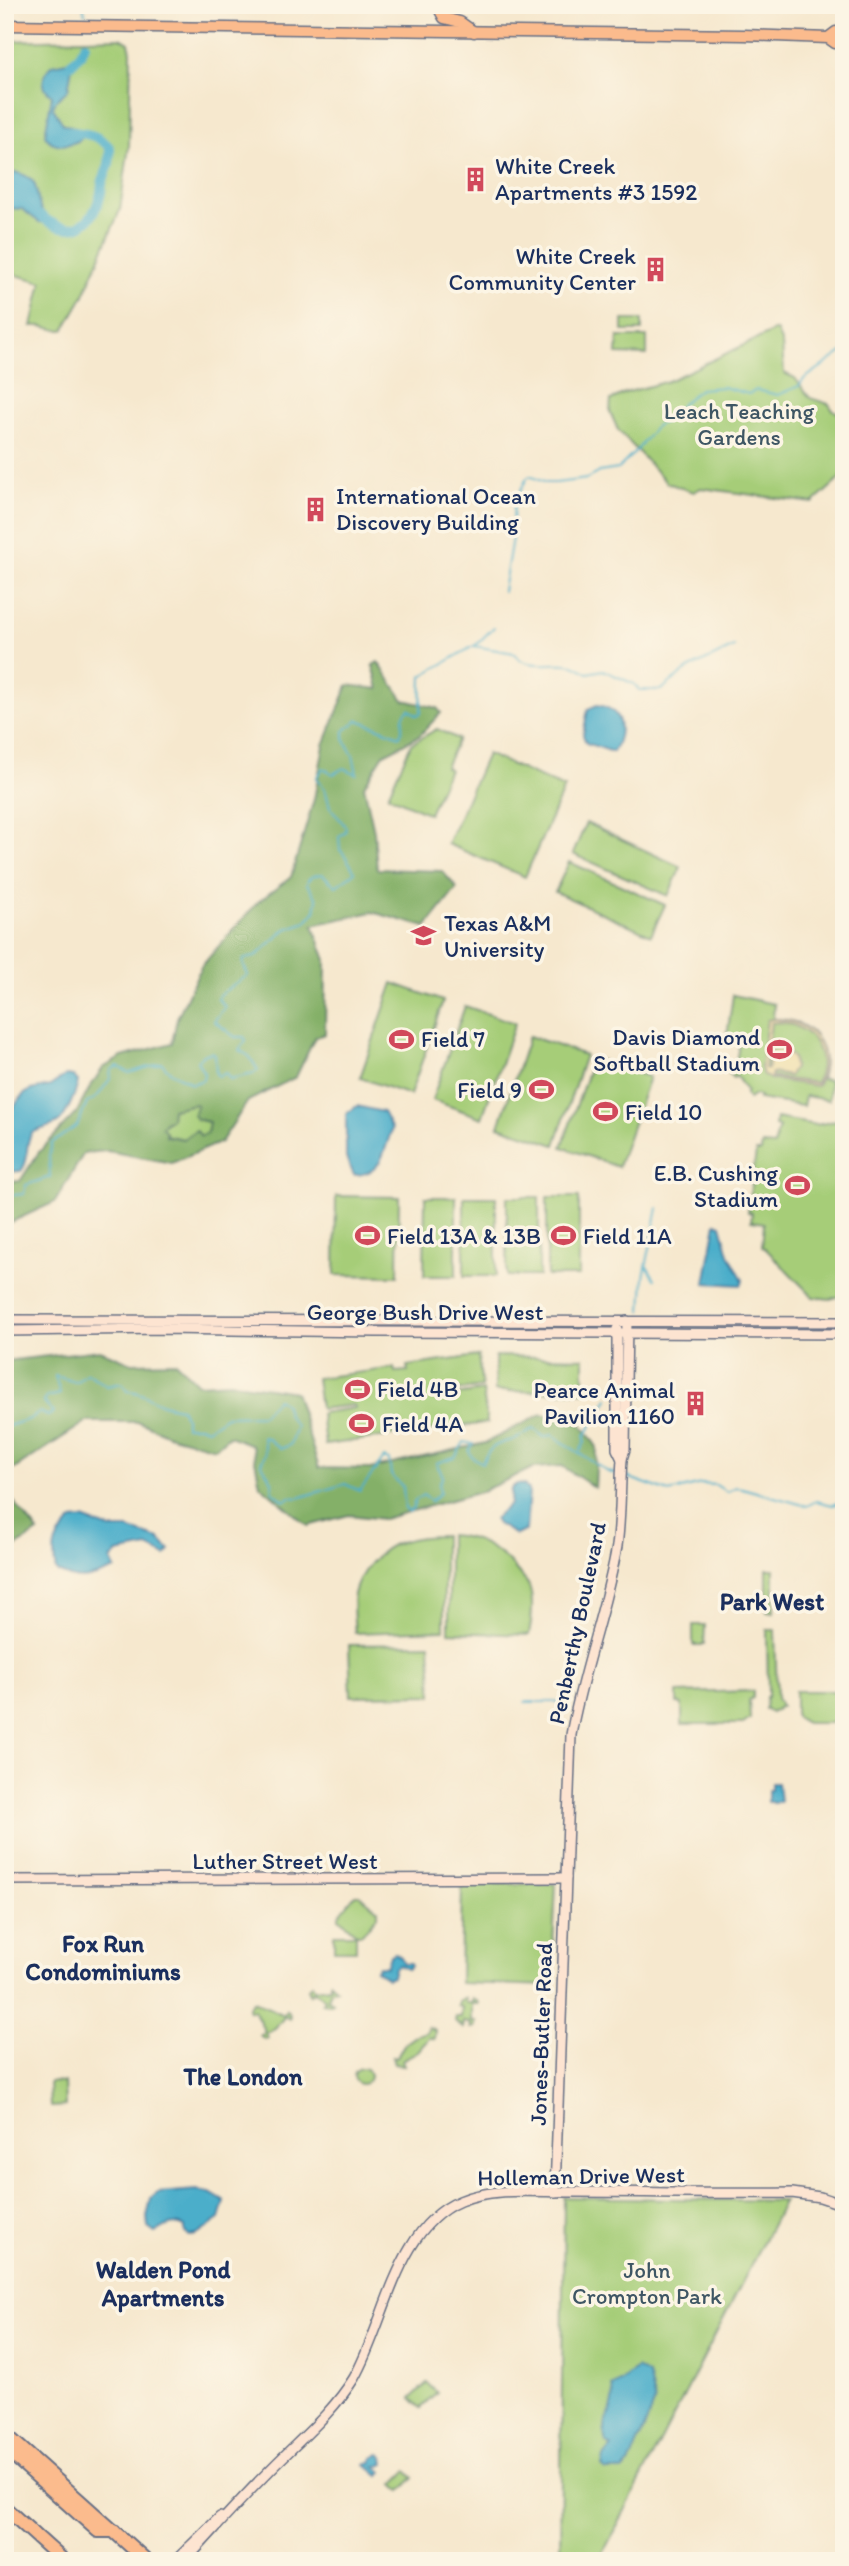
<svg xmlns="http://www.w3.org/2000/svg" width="849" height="2566" viewBox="0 0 849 2566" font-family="Itim,sans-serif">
<rect width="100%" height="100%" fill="#fcf5e5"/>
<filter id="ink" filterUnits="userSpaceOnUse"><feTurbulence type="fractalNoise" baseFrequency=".0143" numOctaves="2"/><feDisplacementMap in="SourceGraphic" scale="14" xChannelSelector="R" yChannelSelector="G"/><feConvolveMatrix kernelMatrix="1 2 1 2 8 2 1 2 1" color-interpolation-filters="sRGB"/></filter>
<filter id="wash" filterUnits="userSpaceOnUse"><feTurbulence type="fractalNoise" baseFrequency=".00686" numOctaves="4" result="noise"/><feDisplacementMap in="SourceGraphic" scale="28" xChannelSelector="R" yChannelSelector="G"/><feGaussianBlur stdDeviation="1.57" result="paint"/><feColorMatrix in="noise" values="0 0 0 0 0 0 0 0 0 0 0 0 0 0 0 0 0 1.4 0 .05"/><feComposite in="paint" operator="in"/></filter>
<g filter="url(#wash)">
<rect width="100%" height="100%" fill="#f6e8ce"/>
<g fill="#a6cd78" stroke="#607e6b" stroke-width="2">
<path d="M121,38L129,43L131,51L129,146L120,210L83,297L64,330C52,331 44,324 32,326L42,282L5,272V41Z"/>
<rect x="623" y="320" width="19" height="11"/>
<path d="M776,330L782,343L784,373L795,378L810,398L829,404L832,409L844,417V475L813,503L701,488L694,492L667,483L618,430L610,412L611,400L625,393L668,381Z"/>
<path d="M618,337H647V355L617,354Z"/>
<path d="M437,729L458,739L445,767L449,769L429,814L388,795L411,744Z"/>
<path d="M487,754L564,788L525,877L447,844Z"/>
<path d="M586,823L681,867L668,896L573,854Z"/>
<path d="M569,862L665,905L651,935L555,892Z"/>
<path d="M393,983L443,1001L410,1095L360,1078Z"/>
<path d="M733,995L774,1004L773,1019C809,1019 831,1042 821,1079L830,1080L829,1100L805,1096L803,1106L759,1099L760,1096L755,1095L749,1099L745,1094L747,1092L736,1076L733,1078L729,1073L735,1068L740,1039L727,1036Z"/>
<path d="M465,1006L515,1023L482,1118L432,1100Z"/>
<path d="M529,1036L585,1055L555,1145L499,1126Z"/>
<path d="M593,1058L649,1077L618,1167L562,1147Z"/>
<path d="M195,1104L198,1106L195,1111L200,1120L209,1122V1131L204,1136L191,1133L189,1137L183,1139L166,1135L162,1127L163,1124L169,1121L172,1109Z"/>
<path d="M776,1118L816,1125L844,1119V1295L830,1299L813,1297L765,1248L762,1247L764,1223L751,1221L752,1213L748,1212L756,1152H761L762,1145L774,1146L779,1127L775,1126Z"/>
<path d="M336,1196L399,1197L398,1276L335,1275Z"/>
<path d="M425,1197H456V1276H424Z"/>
<rect x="464" y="1197" width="32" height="79"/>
<rect x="507" y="1197" width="32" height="79"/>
<rect x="547" y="1197" width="32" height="79"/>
<path d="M478,1356L482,1387L448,1392L449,1396L483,1391L487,1423L417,1432L415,1428L403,1430V1434L325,1445L321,1413L355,1408L354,1405L320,1409L316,1378L394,1368L395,1372L408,1371L407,1366Z"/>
<path d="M495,1356L584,1358V1392L495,1391Z"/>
<path d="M449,1535C477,1536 501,1551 519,1573C521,1577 527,1581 529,1586C534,1599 532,1621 529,1635L449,1632Z"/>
<path d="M444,1536V1630L355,1633C354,1621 352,1607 354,1594C359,1573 379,1548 400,1542C414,1537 429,1536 444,1536Z"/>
<path d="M767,1569H774V1612L767,1611Z"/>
<path d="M693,1625H705L704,1645H693Z"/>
<path d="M767,1630H775L777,1698L781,1706L771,1713L765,1709L766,1697L768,1696Z"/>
<path d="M430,1644L432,1695L351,1696L349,1645Z"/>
<path d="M753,1691V1698L749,1700L750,1719L743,1724H682V1704L677,1703V1693Z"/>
<path d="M795,1691H844V1723H806L795,1717Z"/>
<path d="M462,1884H556L551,1986L460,1983Z"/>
<path d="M355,1895H360L378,1910V1915L362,1934H357L339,1918V1915Z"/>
<rect x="334" y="1934" width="22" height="16"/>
<path d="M330,1982L336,1989L331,1990L328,1999L333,2002L331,2004L322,2003L325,1999L314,1991L310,1994L308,1988L312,1984L314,1989L330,1987Z"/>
<path d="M465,1998V2003H472V1998L477,2001L478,2004H472V2022H477L475,2027L471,2028L470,2023L464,2022L463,2028L455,2021L456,2017H461L462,2007L457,2006L458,2002Z"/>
<path d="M253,2001L284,2015L286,2010L290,2015L289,2019L285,2016L275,2028L266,2033L268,2038L264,2039L260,2035L265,2032L254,2010L249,2011L248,2007Z"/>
<path d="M428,2027L435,2030L434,2039L430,2037L418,2051L402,2060L404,2065L394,2064L392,2057L397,2058C402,2044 413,2035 427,2032Z"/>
<circle cx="362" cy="2076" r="8"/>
<path d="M49,2082L64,2083L65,2106L50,2107Z"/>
<path d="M564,2197L784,2201L599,2561H560Z"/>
<path d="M427,2383L437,2393L421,2408L411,2398Z"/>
<path d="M407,2471L414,2478L401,2491L394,2484Z"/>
</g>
<g fill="#84b068" stroke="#507063" stroke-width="2" fill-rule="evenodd">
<path d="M378,662L404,700L437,708L441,713L419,736L384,754L364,786L374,831L377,869L442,871L457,888L426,927L372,912L313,925L326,960L325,1034L315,1037L296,1077L248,1101L221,1142L172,1163L107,1151L84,1153L55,1202L5,1225V1182L20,1181L39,1152L77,1112L89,1089L103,1068L122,1057L172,1043L177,1018L202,965L258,902L291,877L314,799L324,745L348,685L379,689L373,665ZM195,1104L197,1106L193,1115L196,1119L209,1122L207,1133L201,1136L196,1130L183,1139L166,1136V1132L162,1127L166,1121L171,1120L172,1109Z"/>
<path d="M100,1350L132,1363L176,1362L198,1384L230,1382L295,1392L319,1468L370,1469L485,1443L542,1414L581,1424L597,1447L595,1488L562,1466L533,1468L480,1492L383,1519L349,1515L308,1526L260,1485L252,1445L229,1436L215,1448L168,1435L140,1422H86L16,1468L5,1470V1361Z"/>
<path d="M5,1491L38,1532L5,1554Z"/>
</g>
<path fill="#eeda9e" stroke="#84847e" stroke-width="2" fill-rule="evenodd" d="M773,1019C812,1018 836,1050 817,1086L770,1079L763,1075L761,1068L767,1020ZM780,1022C811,1025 830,1054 816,1083L771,1077L772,1073L789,1076L794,1068L793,1058L783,1049L770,1051L768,1069L765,1068L771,1023Z"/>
<g fill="#4baeca" stroke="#336e94" stroke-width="2">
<path d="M77,54L80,55L72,67L68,90L55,101L53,108L63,124L81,130L83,135L80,140C68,146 52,148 45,135L52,95C40,87 41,75 52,65L67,62Z"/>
<path d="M15,172C41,179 34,188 40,207C42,212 47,218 49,223L39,222L22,209L5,208C5,196 11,188 11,176Z"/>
<path d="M597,705C624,709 624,732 613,752L586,743L583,735L588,709Z"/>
<path d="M66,1075L73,1076L78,1081C77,1091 66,1116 59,1122C51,1128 40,1128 32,1133C23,1145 31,1160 21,1171L5,1172V1110L12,1109L23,1095L31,1090L50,1086Z"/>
<path d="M357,1106L383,1112L392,1129C383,1152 383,1175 354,1175L346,1158V1114Z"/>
<path d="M716,1223L721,1225L729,1254L743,1280L741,1285L705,1283Z"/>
<path d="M517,1484L524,1485L529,1491L526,1530L516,1535L497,1524L494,1519L510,1504L511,1488Z"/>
<path d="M83,1519L110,1529H128L159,1539L170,1550L166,1556L148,1547L117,1553L111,1559L115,1569C90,1579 80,1584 56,1571C51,1545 55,1538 73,1520Z"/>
<path d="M771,1783H778L780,1802H768V1790H771Z"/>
<path d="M395,1953L401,1957L404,1963H410L411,1966L407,1969L399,1965L394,1968L392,1976L387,1978L376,1970L379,1966L386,1967L390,1956Z"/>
<path d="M197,2190L210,2193L225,2202L220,2219L197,2235L190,2236L185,2233V2227C173,2221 166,2226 155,2233L148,2228L147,2217L151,2198L158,2193Z"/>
<path d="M637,2368L648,2375L655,2402L629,2465L623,2471H605L602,2466L604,2457L612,2447L606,2443C599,2422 619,2408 612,2387L624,2380Z"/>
<path d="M380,2454L384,2457L385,2464L376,2467L382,2472L379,2476L366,2465L370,2462L372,2463L373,2458Z"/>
</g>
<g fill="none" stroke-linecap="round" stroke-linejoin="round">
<g stroke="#4baeca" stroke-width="2">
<path d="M83,5L85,14"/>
<path d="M503,591L512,538L514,503L527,478L530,476L546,483H556L587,479L599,472L618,469L637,450L656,426L671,418L681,404L700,389L723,387L749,394L756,390L778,395L799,386L804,379L844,351"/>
<path d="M474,646L514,653C526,672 554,660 573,665C578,666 584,671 588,673L603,670L634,684L639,690H661L688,669L734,647"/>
<path d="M5,1196L24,1194L26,1185L50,1177L49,1156L52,1143L77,1126L87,1103L97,1097L110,1079L111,1070L118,1066L129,1073L162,1063C169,1074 181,1076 192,1084L203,1080L204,1073L197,1061L203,1055L212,1052L215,1054L216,1074L219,1076L226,1073L230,1079L253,1074L258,1070L249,1056L239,1050L246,1040L244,1037H235L214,1021L225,1007L218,999L219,995L248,975L243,964L244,959L255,957L286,929L306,922L315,911L317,899L307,884C308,876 315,875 322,874L336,886L355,872C350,865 347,856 340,850L339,836L345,833L346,827L330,807L325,789L316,778L323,768L333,774L344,768L357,774L353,755L344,739V731L358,720L400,736C405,726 399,716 409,709L417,715L421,713L422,676L477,644L494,627"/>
<path d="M647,1266L655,1279"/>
<path d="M642,1311L644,1277L658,1208"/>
<path d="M5,1427L30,1419L40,1412L48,1416L53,1413L44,1402L47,1397L60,1394L55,1376L76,1382L87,1373L107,1386L122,1383L128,1391C141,1391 151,1400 163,1404C168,1406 175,1407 181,1408L185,1417V1426H199L207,1429L226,1416L262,1415L277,1399L284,1403L288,1416L296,1426L290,1445L280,1449L267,1438L263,1437L265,1454L261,1463L272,1481L273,1492L285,1501L290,1497L298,1498L345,1484L360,1491L384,1458L389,1460L391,1475L403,1487L405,1509L409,1512L413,1508L415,1500L423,1495L431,1501L440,1493L439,1484L443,1476L436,1463L455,1457L464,1442L473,1444L469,1451L472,1457L482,1463C489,1447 497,1443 513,1440C521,1438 526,1431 534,1429L544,1437L552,1435L608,1472L619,1475"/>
<path d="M581,1450L585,1442V1436L608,1399"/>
<path d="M624,1476L669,1492L701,1484L716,1485L727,1492L735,1487L742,1488L807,1506L816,1501L833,1505L844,1500"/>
<path d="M525,1702H563"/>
</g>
<g stroke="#4baeca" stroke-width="10">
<path d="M70,65L80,55L85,45"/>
<path d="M41,216C68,237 90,230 100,197C102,191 101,185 103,180C109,166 110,164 110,148C99,135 87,133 70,132"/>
</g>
</g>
</g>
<g filter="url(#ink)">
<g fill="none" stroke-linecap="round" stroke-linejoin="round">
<defs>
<g id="secondary">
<path d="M5,1320L844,1322"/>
<path d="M617,1329V1449L622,1459"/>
<path d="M5,1331L165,1329L376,1332L844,1334"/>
<path d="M5,1880L566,1878"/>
<path d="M555,2192L571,1735C582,1671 606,1610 617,1546C621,1517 620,1488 622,1459L625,1449L627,1321"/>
<path d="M175,2561L220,2517"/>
<path d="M185,2561C213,2531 239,2501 268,2472C297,2442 332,2414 354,2378C386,2322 396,2228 460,2201C493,2187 535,2192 570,2192C644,2192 718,2194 792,2193L820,2197L844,2205"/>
</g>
<g id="primary">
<path d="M437,5L444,18L460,22L474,32"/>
<path d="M5,25L744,35L828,38L835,43H844"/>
<path d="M828,38L836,32H844"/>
</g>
<g id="highway">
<path d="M5,2434L147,2561"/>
<path d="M5,2448L98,2531H114"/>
<path d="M5,2508L64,2561"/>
</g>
</defs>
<use href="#secondary" stroke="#687085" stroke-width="12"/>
<use href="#primary" stroke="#687085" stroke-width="13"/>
<use href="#highway" stroke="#687085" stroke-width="16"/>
<use href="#secondary" stroke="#fde4d1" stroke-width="9"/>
<use href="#primary" stroke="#fbbb8d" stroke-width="10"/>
<use href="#highway" stroke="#fbbb8d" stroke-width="12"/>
</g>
</g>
<defs>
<symbol id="building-bare" viewBox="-9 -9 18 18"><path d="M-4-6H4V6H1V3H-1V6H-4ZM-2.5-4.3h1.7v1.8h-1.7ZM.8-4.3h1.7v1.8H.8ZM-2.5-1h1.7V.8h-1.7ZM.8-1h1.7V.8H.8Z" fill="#d1495b" stroke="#fcf5e5" stroke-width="2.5" paint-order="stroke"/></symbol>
<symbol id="university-bare" viewBox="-9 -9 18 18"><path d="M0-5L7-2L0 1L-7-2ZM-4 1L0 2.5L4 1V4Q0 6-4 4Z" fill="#d1495b" stroke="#fcf5e5" stroke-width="2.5" paint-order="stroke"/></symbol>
<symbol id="stadium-bare" viewBox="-9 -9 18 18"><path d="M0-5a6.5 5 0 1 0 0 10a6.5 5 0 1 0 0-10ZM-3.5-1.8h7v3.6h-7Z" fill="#d1495b" stroke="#fcf5e5" stroke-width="2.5" paint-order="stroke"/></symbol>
</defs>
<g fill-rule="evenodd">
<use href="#building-bare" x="458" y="162" width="35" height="35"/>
<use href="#building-bare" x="638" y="252" width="35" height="35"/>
<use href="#building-bare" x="298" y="492" width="35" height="35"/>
<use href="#university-bare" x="406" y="918" width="35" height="35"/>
<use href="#stadium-bare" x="384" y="1022" width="35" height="35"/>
<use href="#stadium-bare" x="762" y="1032" width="35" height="35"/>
<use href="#stadium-bare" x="524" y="1072" width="35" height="35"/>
<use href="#stadium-bare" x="588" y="1094" width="35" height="35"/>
<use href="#stadium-bare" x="780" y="1168" width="35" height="35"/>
<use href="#stadium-bare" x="350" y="1218" width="35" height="35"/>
<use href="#stadium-bare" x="546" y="1218" width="35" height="35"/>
<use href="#stadium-bare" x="340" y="1372" width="35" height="35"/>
<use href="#building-bare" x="678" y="1386" width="35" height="35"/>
<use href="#stadium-bare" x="344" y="1406" width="35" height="35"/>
</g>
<g text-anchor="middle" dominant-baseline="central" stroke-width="7" stroke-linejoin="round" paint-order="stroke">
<g font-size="23" fill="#1b2f5e" stroke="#fcf5e5" text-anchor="start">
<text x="495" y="166">White Creek<tspan x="495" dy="26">Apartments #3 1592</tspan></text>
<text x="636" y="256" text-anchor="end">White Creek<tspan x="636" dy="26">Community Center</tspan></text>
<text x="336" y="496">International Ocean<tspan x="336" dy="26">Discovery Building</tspan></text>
<text x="444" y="923">Texas A&amp;M<tspan x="444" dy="26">University</tspan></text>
<text x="760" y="1037" text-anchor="end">Davis Diamond<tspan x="760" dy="26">Softball Stadium</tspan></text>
<text x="421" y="1039">Field 7</text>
<text x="522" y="1090" text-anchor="end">Field 9</text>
<text x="625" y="1112">Field 10</text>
<text x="778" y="1173" text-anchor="end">E.B. Cushing<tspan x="778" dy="26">Stadium</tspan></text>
<text x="387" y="1236">Field 13A &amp; 13B</text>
<text x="583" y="1236">Field 11A</text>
<text x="377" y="1389">Field 4B</text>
<text x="675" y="1390" text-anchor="end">Pearce Animal<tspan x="675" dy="26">Pavilion 1160</tspan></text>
<text x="382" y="1424">Field 4A</text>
</g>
<g font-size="23" fill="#3e5664" stroke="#fcf5e5">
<text x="739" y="411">Leach Teaching<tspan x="739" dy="26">Gardens</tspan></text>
<text x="647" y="2270">John<tspan x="647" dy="26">Crompton Park</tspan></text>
</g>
<g font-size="23" fill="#1b2f5e" stroke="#fcf5e5">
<text x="425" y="1312">George Bush Drive West</text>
<text transform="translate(577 1623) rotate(-78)">Penberthy Boulevard</text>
<text x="285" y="1861">Luther Street West</text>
<text transform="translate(541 2034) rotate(-88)">Jones-Butler Road</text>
<text transform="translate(581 2176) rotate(-1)">Holleman Drive West</text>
</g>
<g font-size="24" font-weight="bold" fill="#1b2f5e" stroke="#fcf5e5">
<text x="772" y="1601">Park West</text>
<text x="103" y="1943">Fox Run<tspan x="103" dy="28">Condominiums</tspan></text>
<text x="243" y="2076">The London</text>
<text x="163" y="2269">Walden Pond<tspan x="163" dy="28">Apartments</tspan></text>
</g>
</g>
<rect width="849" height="2566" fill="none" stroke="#fcf5e5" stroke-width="28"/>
</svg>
